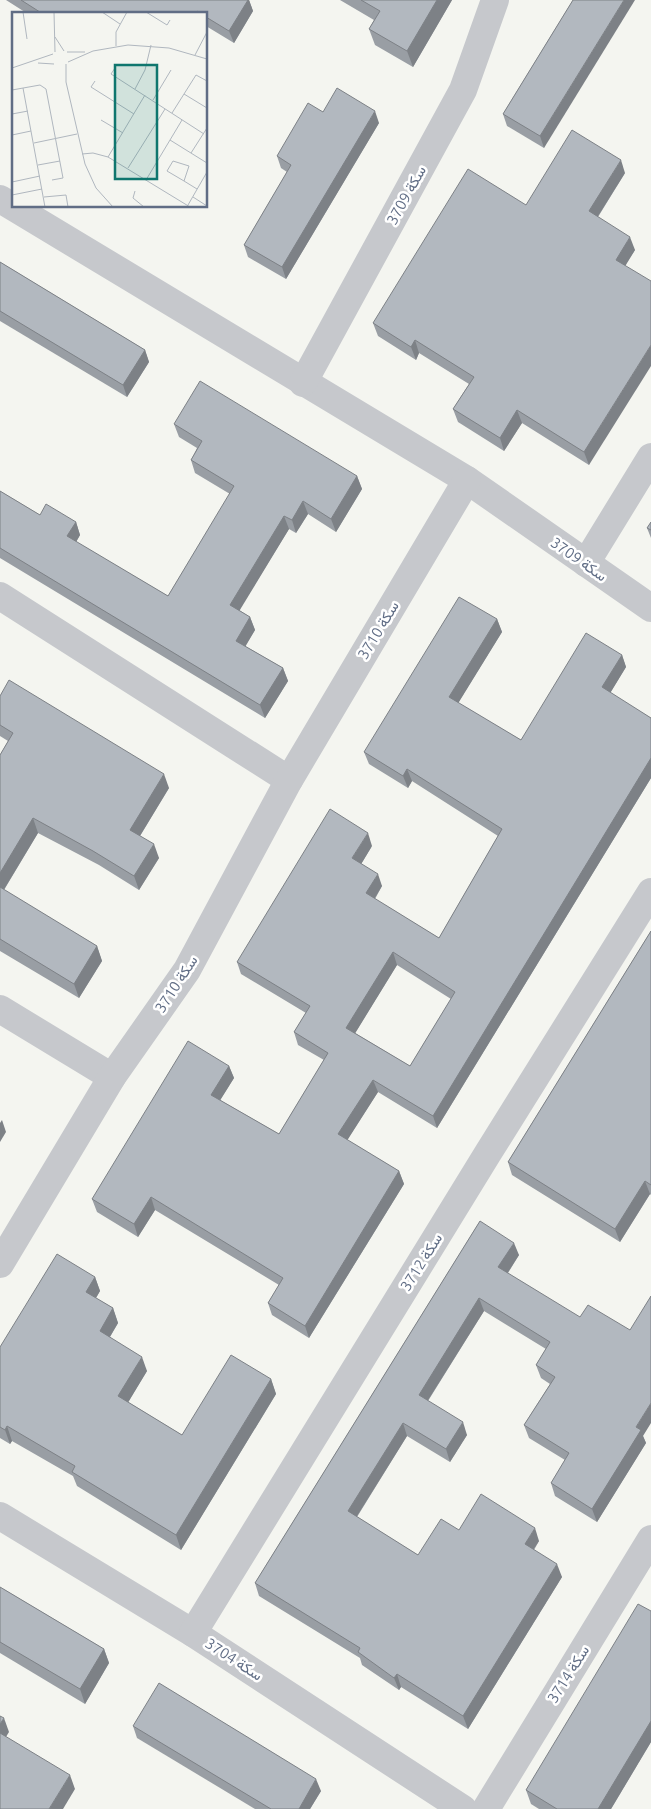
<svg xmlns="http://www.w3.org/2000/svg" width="651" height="1809" viewBox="0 0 651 1809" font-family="Ubuntu,Vazirmatn,sans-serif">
<rect width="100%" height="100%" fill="#f4f5f0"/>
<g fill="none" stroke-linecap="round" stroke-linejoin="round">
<g stroke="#c6c8cc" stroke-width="28">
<path d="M0,199L467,480L651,608"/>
<path d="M303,383L463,90L495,0"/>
<path d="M586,563L651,457"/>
<path d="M0,596L289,780"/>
<path d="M0,1009L112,1077"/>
<path d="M0,1264L112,1077L187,970L289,780L467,480"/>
<path d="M0,1516L193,1633L463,1809"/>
<path d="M193,1633L488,1153L651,892"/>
<path d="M486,1809L651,1539"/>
</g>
</g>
<g fill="#999ea4" fill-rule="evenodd">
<path d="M6,0H249L253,11L234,43L206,26V14H28Z"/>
<path d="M340,0H452L413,67L375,45L369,29L374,20Z"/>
<path d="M573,0L544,148L507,126L503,114Z"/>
<path d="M323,112L379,123L286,279L248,257L244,245L287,172L281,168L277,156Z"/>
<path d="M625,173L598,217L635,250L625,265L589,465L522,423L504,451L458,422L453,409L469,384L419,353L416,360L378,336L373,323L526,205Z"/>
<path d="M0,262L145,350L149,362L127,397L0,321Z"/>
<path d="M174,424L357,476L362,489L336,532L308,514L296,533L289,529L239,610L250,617L255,630L245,646L283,668L288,681L265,718L0,558V491L40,515L76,522L80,535L76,542L168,596L230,494L195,473L191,460L197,448L179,437Z"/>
<path d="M651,522V538L647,528Z"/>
<path d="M497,619L502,632L458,703L521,740L622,655L626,667L610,693L651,718V778L437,1128L378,1092L347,1140L399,1171L404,1184L309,1338L272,1315L268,1303L279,1285L155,1210L138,1237L97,1212L92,1199L229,1066L234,1078L220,1100L279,1134L324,1060L298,1045L294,1032L306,1013L241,974L237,962L372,846L361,864L382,886L375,899L439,938L498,836L412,781L408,788L369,764L364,752ZM397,965L451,999L410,1066L355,1033Z"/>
<path d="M0,696L169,788L140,836L159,858L139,890L99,865L38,833L4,890L97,946L102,961L79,998L0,951V755L8,741L0,736Z"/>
<path d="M651,931V1195L650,1194L620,1242L512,1175L508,1162Z"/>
<path d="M480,1221L519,1255L508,1273L643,1436L646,1443L597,1522L555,1496L551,1483L565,1460L529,1438L524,1425L550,1384L541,1378L536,1365L546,1349L484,1311L428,1401L467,1435L450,1462L407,1436L357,1517L418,1555L459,1530L539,1541L534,1550L562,1577L468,1729L401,1687L399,1690L362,1665L360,1658L259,1596L255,1583Z"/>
<path d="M95,1277L100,1291L96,1298L113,1308L118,1323L110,1337L147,1371L128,1402L182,1435L271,1379L276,1394L181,1550L77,1486L73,1476L12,1441L10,1444L0,1438V1347Z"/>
<path d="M0,1587L104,1649L109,1663L85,1704L0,1653Z"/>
<path d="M651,1611V1742L611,1809H539L531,1804L526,1790Z"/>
<path d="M133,1726L321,1791L310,1809H255L137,1738Z"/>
</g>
<g fill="#7d8186">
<path d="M248,0H249L253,11L234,43L229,31Z"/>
<path d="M437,0H452L413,67L407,51Z"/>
<path d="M624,0H635L544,148L540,136Z"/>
<path d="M375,111L379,123L286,279L282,267Z"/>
<path d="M621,160L625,173L593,224L589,211Z"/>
<path d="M630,237L635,250L621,273L616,260Z"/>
<path d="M415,340L419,353L416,360L411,347Z"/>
<path d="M651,345V366L589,465L584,452Z"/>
<path d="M145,350L149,362L127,397L123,385Z"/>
<path d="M517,410L522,423L504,451L500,438Z"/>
<path d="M357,476L362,489L336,532L331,519Z"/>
<path d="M303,501L308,514L296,533L292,520Z"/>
<path d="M284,516L289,529L235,618L230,605Z"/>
<path d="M76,522L80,535L72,549L67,536Z"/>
<path d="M250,617L255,630L241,654L236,641Z"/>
<path d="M497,619L502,632L454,710L449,697Z"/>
<path d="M622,655L626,667L606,700L602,687Z"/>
<path d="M283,668L288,681L265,718L260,705Z"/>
<path d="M651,758V778L437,1128L433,1116Z"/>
<path d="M407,769L412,781L408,788L403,776Z"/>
<path d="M164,774L169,788L135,844L130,830Z"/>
<path d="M33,818L38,833L0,896V873Z"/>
<path d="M368,833L372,846L357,871L352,858Z"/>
<path d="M154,844L159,858L139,890L134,876Z"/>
<path d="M378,874L382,886L370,906L366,893Z"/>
<path d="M97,946L102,961L79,998L74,984Z"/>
<path d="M393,952L397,965L351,1040L346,1028Z"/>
<path d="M229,1066L234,1078L216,1107L211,1095Z"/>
<path d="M373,1080L378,1092L343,1147L338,1134Z"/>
<path d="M2,1120L6,1132L0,1142V1123Z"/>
<path d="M399,1171L404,1184L309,1338L305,1326Z"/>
<path d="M645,1181L650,1194L620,1242L615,1229Z"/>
<path d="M151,1197L155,1210L138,1237L134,1224Z"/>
<path d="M514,1243L519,1255L503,1280L498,1267Z"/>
<path d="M95,1277L100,1291L91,1306L86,1292Z"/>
<path d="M479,1298L484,1311L423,1408L419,1395Z"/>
<path d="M113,1308L118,1323L105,1345L100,1331Z"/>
<path d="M142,1357L147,1371L123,1411L118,1396Z"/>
<path d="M271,1379L276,1394L181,1550L176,1535Z"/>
<path d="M651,1403V1423L643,1436L646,1443L597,1522L592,1509L636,1427Z"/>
<path d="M463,1422L467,1435L450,1462L446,1449Z"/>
<path d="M403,1423L407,1436L352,1524L348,1511Z"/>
<path d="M7,1426L12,1441L10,1444L5,1430Z"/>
<path d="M535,1528L539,1541L529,1556L525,1544Z"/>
<path d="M557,1564L562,1577L468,1729L463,1716Z"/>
<path d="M104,1649L109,1663L85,1704L80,1689Z"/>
<path d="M397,1674L401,1687L399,1690L394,1678Z"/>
<path d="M4,1718L9,1732L1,1745L0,1741V1724Z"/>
<path d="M651,1721V1742L611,1809H598Z"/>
<path d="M70,1775L75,1789L63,1809H49Z"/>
<path d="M316,1779L321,1791L310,1809H299Z"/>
</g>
<g fill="#b2b8bf" stroke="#7d8186" fill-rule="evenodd">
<path d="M21,0H248L229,31L206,17V14H201L197,11L195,14H43Z"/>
<path d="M361,0H437L407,51L369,29L380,11Z"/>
<path d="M573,0H624L540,136L503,114Z"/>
<path d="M337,88L375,111L282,267L244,245L291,165L277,156L308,103L323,112Z"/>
<path d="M572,130L621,160L589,211L630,237L616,260L651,281V345L584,452L517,410L500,438L453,409L474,377L415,340L411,347L373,323L468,169L526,205Z"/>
<path d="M0,262L145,350L123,385L0,311Z"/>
<path d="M200,381L357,476L331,519L303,501L292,520L284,516L230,605L250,617L236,641L283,668L260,705L0,548V491L40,515L46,504L76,522L67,536L168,596L234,486L191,460L202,441L174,424Z"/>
<path d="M651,522V530L647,528Z"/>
<path d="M459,597L497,619L449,697L521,740L586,633L622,655L602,687L651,718V758L433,1116L373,1080L338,1134L399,1171L305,1326L268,1303L283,1278L151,1197L134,1224L92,1199L188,1041L229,1066L211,1095L279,1134L328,1053L294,1032L310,1006L237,962L330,809L368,833L352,858L378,874L366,893L439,938L502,829L407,769L403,776L364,752ZM393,952L455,992L410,1066L346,1028Z"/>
<path d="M9,680L164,774L130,830L154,844L134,876L93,851L33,818L0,873V755L13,733L0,725V696Z"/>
<path d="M0,887L97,946L74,984L0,939Z"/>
<path d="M651,931V1185L645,1181L615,1229L508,1162Z"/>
<path d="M480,1221L514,1243L498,1267L580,1317L588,1305L630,1330L651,1296V1403L636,1427L641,1430L592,1509L551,1483L569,1453L524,1425L555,1377L536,1365L550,1342L479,1298L419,1395L463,1422L446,1449L403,1423L348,1511L418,1555L441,1519L459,1530L481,1494L535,1528L525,1544L557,1564L463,1716L397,1674L394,1678L358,1652L360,1648L255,1583Z"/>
<path d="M57,1254L95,1277L86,1292L113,1308L100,1331L142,1357L118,1396L182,1435L231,1355L271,1379L176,1535L72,1472L75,1466L7,1426L5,1430L0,1427V1347Z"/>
<path d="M0,1587L104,1649L80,1689L0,1642Z"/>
<path d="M638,1604L651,1611V1721L598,1809H557L526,1790Z"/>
<path d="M159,1683L316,1779L299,1809H271L133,1726Z"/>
<path d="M0,1716L4,1718L0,1724Z"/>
<path d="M0,1733L70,1775L49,1809H0Z"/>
</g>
<g text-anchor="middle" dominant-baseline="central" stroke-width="5" stroke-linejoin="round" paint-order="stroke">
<g font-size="15" fill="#606d85" stroke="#fff">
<text transform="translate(406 195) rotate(-61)">سكة 3709</text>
<text transform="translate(579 559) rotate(35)">سكة 3709</text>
<text transform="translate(378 630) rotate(-59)">سكة 3710</text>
<text transform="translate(176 984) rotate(-57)">سكة 3710</text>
<text transform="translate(421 1262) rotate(-58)">سكة 3712</text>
<text transform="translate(234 1659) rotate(33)">سكة 3704</text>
<text transform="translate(568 1674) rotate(-58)">سكة 3714</text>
</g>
</g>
<g transform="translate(12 12)">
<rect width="195" height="195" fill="#f4f5f0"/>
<path fill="none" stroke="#b0b7bf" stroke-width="1" d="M11,0L15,27M42,0L43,40M90,0L108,12M134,0L155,13L158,8M43,25L52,39M104,34V20L115,0M55,40H73M183,43L195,20M56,50L81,39L116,33L157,36L195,47M26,51L42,52M54,52V70L73,152L84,176L101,195M0,56L41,42M103,56L99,62L192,122M83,69L79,75L122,102M11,76L33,195M123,77L133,58L139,33M0,78L28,73L34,77L51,166L40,168M172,82L195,96M141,88L159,58M160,101L184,63L195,69M0,102L16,99M89,108L111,121M0,123L19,119M158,128L195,151M22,131L65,122M179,141L195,116M70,142L81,141L96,145L178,195M96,145L133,83M26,153L48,149M116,156L153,97M134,168L170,108M172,169L155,159L161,149L177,154L172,169L185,177M0,170L28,164M123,179L121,186L132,195M0,183L30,177M32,185L54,183L56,195M181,185L195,194M176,193L195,160"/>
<path fill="#0f766e" fill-opacity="0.15" stroke="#0f766e" stroke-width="2.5" d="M103,53H145V167H103Z"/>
<rect width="195" height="195" fill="none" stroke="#606d85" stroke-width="2.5"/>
</g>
</svg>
